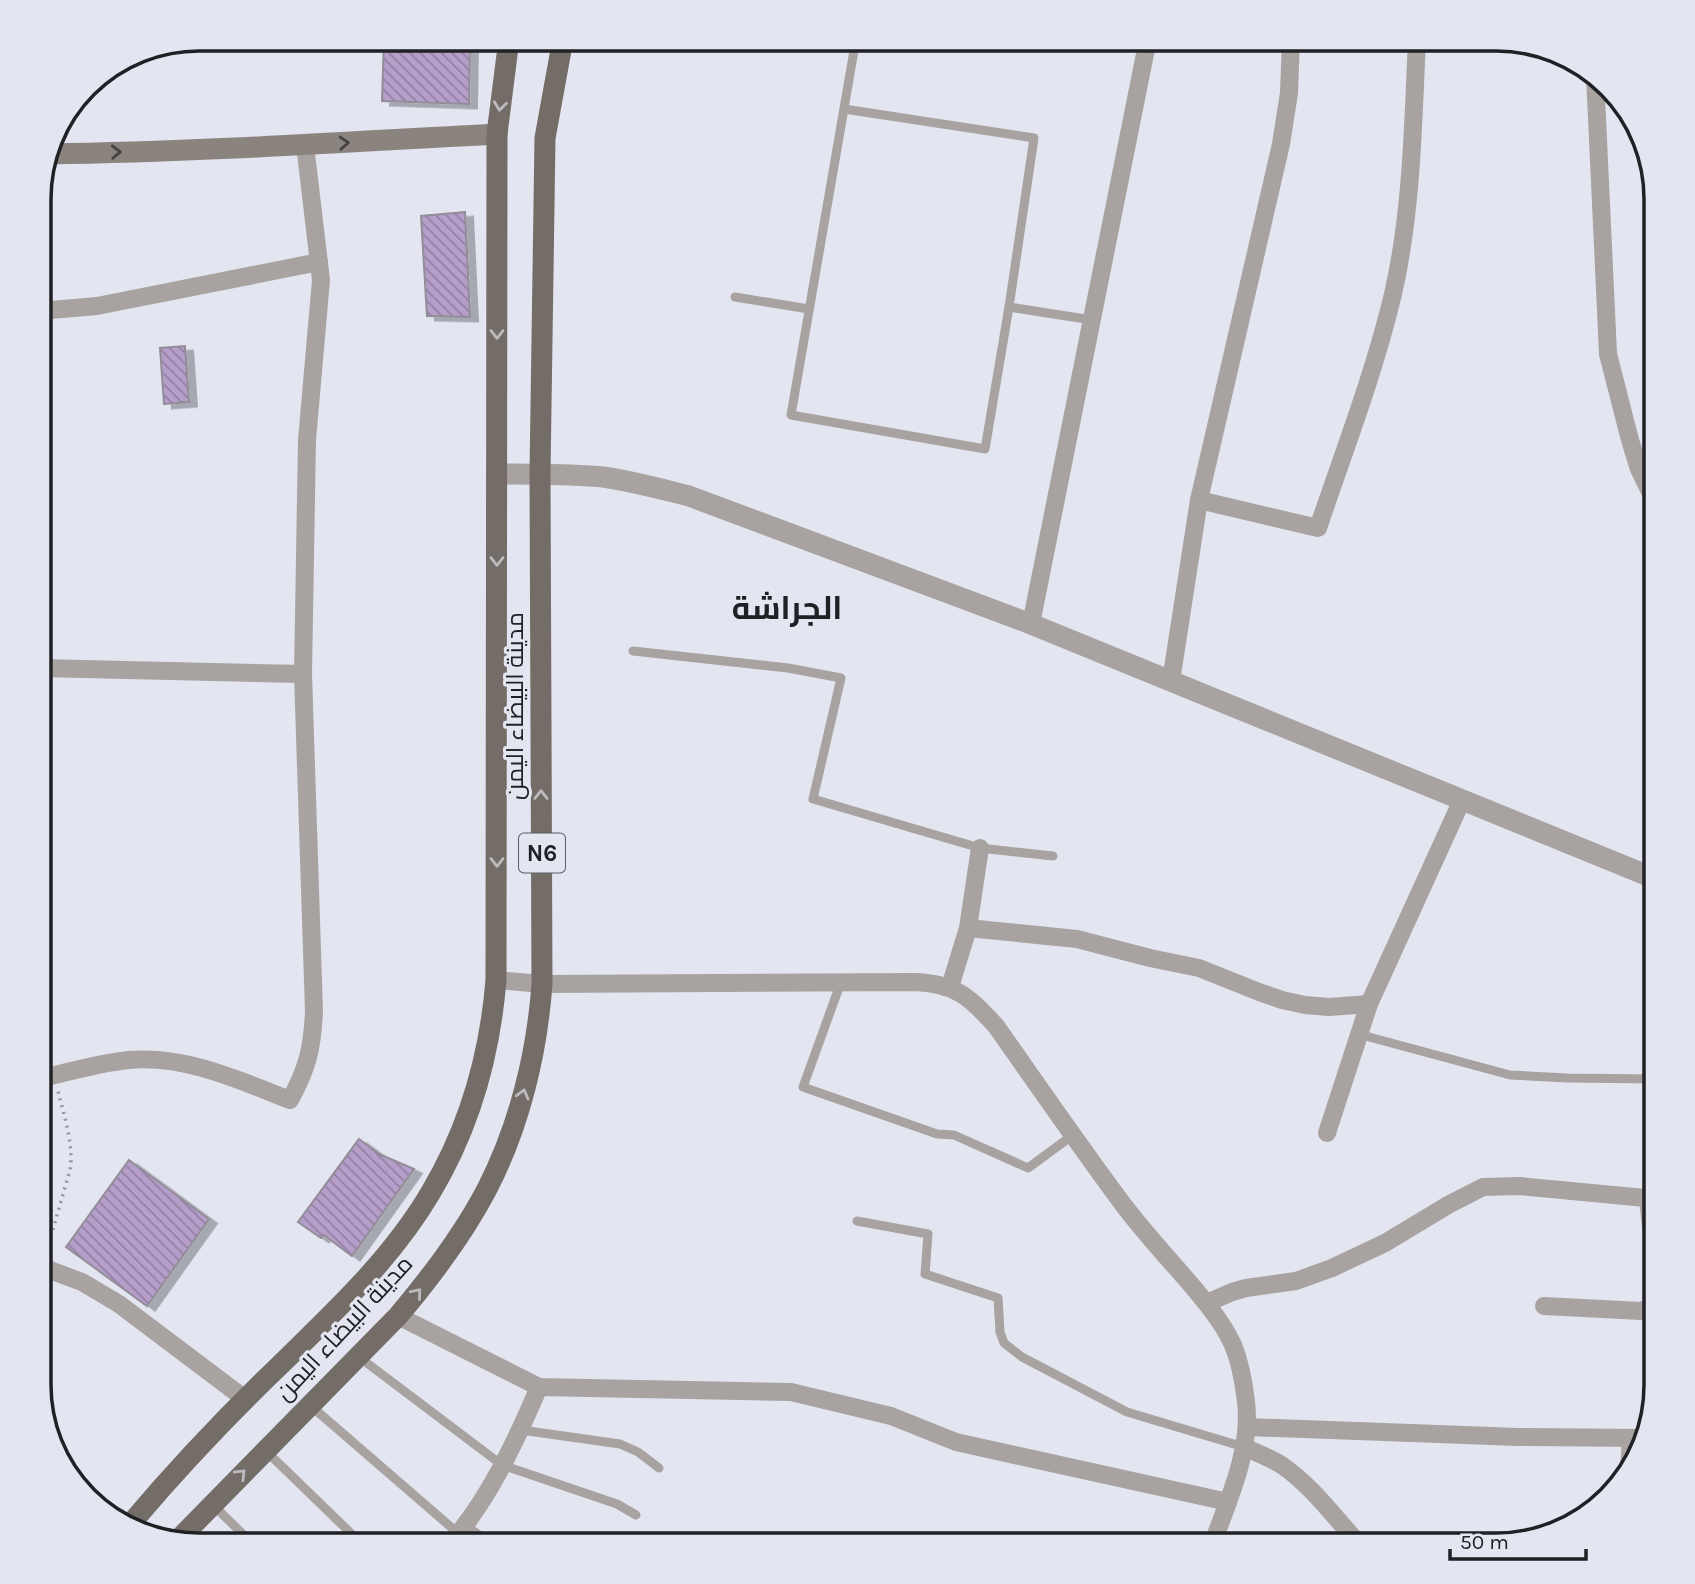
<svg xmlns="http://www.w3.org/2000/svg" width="1695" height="1584" viewBox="0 0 1695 1584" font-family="Karla,Cairo,sans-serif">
<defs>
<pattern id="building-back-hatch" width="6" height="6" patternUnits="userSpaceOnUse" patternTransform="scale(1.75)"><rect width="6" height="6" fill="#b59ec9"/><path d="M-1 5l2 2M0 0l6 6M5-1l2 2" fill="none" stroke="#9380a3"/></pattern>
<filter id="shadow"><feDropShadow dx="8" dy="4.5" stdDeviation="0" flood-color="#0004"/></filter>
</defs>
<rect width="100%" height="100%" fill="#e3e5f1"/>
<g fill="url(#building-back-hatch)" stroke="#928d97" stroke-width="2" filter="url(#shadow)">
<path d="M384,39H470L469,104L382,101Z"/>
<path d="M465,212L470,317L427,316L421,216Z"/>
<path d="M185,346L189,402L164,404L160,348Z"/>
<path d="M359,1139L381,1155L414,1169L352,1256L324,1235L321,1238L298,1222Z"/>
<path d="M129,1160L209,1219L147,1306L66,1247Z"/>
</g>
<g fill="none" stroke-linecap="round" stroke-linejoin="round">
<path stroke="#93959e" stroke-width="3.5" stroke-dasharray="2 5" stroke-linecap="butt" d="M47,1250L70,1170C74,1144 64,1116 58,1091"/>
<g stroke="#a8a3a0" stroke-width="9">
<path d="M856,39L791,415L985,449L1009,307"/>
<path d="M844,109L1034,138L1009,307L1092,320"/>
<path d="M735,297L809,309"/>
<path d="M633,651L788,668L841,678L813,799L980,848L1053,856"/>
<path d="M841,982L803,1087L937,1134L954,1135L1028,1168L1073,1135"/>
<path d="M1358,1034L1510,1075L1567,1078L1656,1079"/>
<path d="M857,1221L928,1234L925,1274L998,1298L1000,1332L1004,1343L1022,1357L1127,1412L1244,1447"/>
<path d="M359,1357L502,1465L617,1504L636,1515"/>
<path d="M311,1406L459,1534"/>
<path d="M521,1430L620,1444L638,1452L659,1468"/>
<path d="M266,1451L363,1545"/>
<path d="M213,1505L254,1545"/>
<path d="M465,1525L493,1545"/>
</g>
<g stroke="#a8a3a0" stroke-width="18">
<path d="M1595,75L1608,354L1630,440L1639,469L1656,504"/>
<path d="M39,311L97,306L319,262"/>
<path d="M1199,500L1318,528C1344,451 1374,374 1393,294C1412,211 1413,124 1417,39"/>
<path d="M1031,624L1148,39"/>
<path d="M39,668L303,674"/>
<path d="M1171,681L1199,500L1281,144L1289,93L1291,39"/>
<path d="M968,928L1077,939L1150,958L1199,968L1259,992L1282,1000L1305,1005L1329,1007L1369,1004"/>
<path d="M496,980L542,984L916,982C957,984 969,997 996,1026C1039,1087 1081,1148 1125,1207C1145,1233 1166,1256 1187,1280C1204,1300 1222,1321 1233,1345C1240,1362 1244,1384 1246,1402C1252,1449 1228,1501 1212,1545"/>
<path d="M950,987L968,928L980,848"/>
<path d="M39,1079C69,1072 98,1063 129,1060C185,1055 239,1080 290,1100C308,1067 312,1049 314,1012L303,674L307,440L321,280L305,145"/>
<path d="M1327,1133L1369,1004L1462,800"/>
<path d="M1648,1199L1656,1272"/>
<path d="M39,1266L82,1282L119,1304L245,1399"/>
<path d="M1207,1303L1232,1292L1246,1288L1296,1281L1332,1268L1385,1243L1448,1205L1483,1187L1519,1186L1656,1199"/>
<path d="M1544,1306L1641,1311L1652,1307L1656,1304"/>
<path d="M398,1316L539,1387L791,1392L891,1416L956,1442L1228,1502"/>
<path d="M1247,1427L1518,1437L1646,1438"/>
<path d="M1244,1447C1257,1453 1271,1458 1283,1466C1313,1487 1336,1519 1360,1545"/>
<path d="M1629,1470L1631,1438"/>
<path d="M449,1545C489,1499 515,1443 539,1387"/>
<path d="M1187,1545L1199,1543H1213"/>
</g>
<path stroke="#a8a3a0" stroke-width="21" d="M497,474C532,474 568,474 603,477C632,481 661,489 689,496L1031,624L1656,879"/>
<path stroke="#8a837e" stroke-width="21" d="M48,154C198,152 348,142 497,134"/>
<g stroke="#746c66" stroke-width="21">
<path d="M128,1527C175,1471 225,1418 277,1368C333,1313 391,1260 431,1192C469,1128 490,1054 496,980L497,134L509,39"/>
<path d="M177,1541L398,1316C431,1277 463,1235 487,1189C519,1127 537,1054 542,984L540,474L545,138L563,39"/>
</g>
</g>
<defs><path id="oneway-chevron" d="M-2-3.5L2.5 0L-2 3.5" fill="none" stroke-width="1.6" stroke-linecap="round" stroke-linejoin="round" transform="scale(1.75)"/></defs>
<g stroke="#bcbbc0">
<use href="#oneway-chevron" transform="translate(500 106) rotate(97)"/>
<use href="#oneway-chevron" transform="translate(497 334) rotate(90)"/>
<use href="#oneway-chevron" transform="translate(497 561) rotate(90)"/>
<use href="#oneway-chevron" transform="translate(541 795) rotate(-90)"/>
<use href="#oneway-chevron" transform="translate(497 862) rotate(90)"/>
<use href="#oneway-chevron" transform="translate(523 1094) rotate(-75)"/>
<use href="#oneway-chevron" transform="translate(417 1293) rotate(-50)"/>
<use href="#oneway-chevron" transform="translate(241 1474) rotate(-45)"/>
</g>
<g stroke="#454344">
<use href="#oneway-chevron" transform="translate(344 143) rotate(-3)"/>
<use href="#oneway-chevron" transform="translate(116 152) rotate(-2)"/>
</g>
<g text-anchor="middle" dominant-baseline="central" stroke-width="6" stroke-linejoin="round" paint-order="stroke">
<rect fill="#e3e5f1" stroke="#5a5c62" stroke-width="2" x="519" y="833.5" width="46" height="39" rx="5"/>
<g font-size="23" font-weight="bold" fill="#202125">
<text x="542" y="853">N6</text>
</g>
<g font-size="24" fill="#202125" stroke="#e3e5f1">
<text transform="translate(515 706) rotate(-90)">مدينة البيضاء اليمن</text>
<text transform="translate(344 1328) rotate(-47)">مدينة البيضاء اليمن</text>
</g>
<g font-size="32" font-weight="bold" fill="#202125" stroke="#e3e5f1">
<text x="787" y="608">الجراشة</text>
</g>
</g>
<path d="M0 0H1695V1584H0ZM199 51H1496A148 148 0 0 1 1644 199V1385A148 148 0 0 1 1496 1533H199A148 148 0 0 1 51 1385V199A148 148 0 0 1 199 51Z" fill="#e3e5f1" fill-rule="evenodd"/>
<path fill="none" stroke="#202125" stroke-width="3.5" d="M199 51H1496A148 148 0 0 1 1644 199V1385A148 148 0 0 1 1496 1533H199A148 148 0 0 1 51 1385V199A148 148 0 0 1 199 51Z"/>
<path d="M1450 1549v10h136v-10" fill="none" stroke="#202125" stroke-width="3.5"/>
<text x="1460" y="1549" font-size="21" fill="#202125" stroke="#e3e5f1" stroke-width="5" paint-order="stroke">50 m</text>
</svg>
